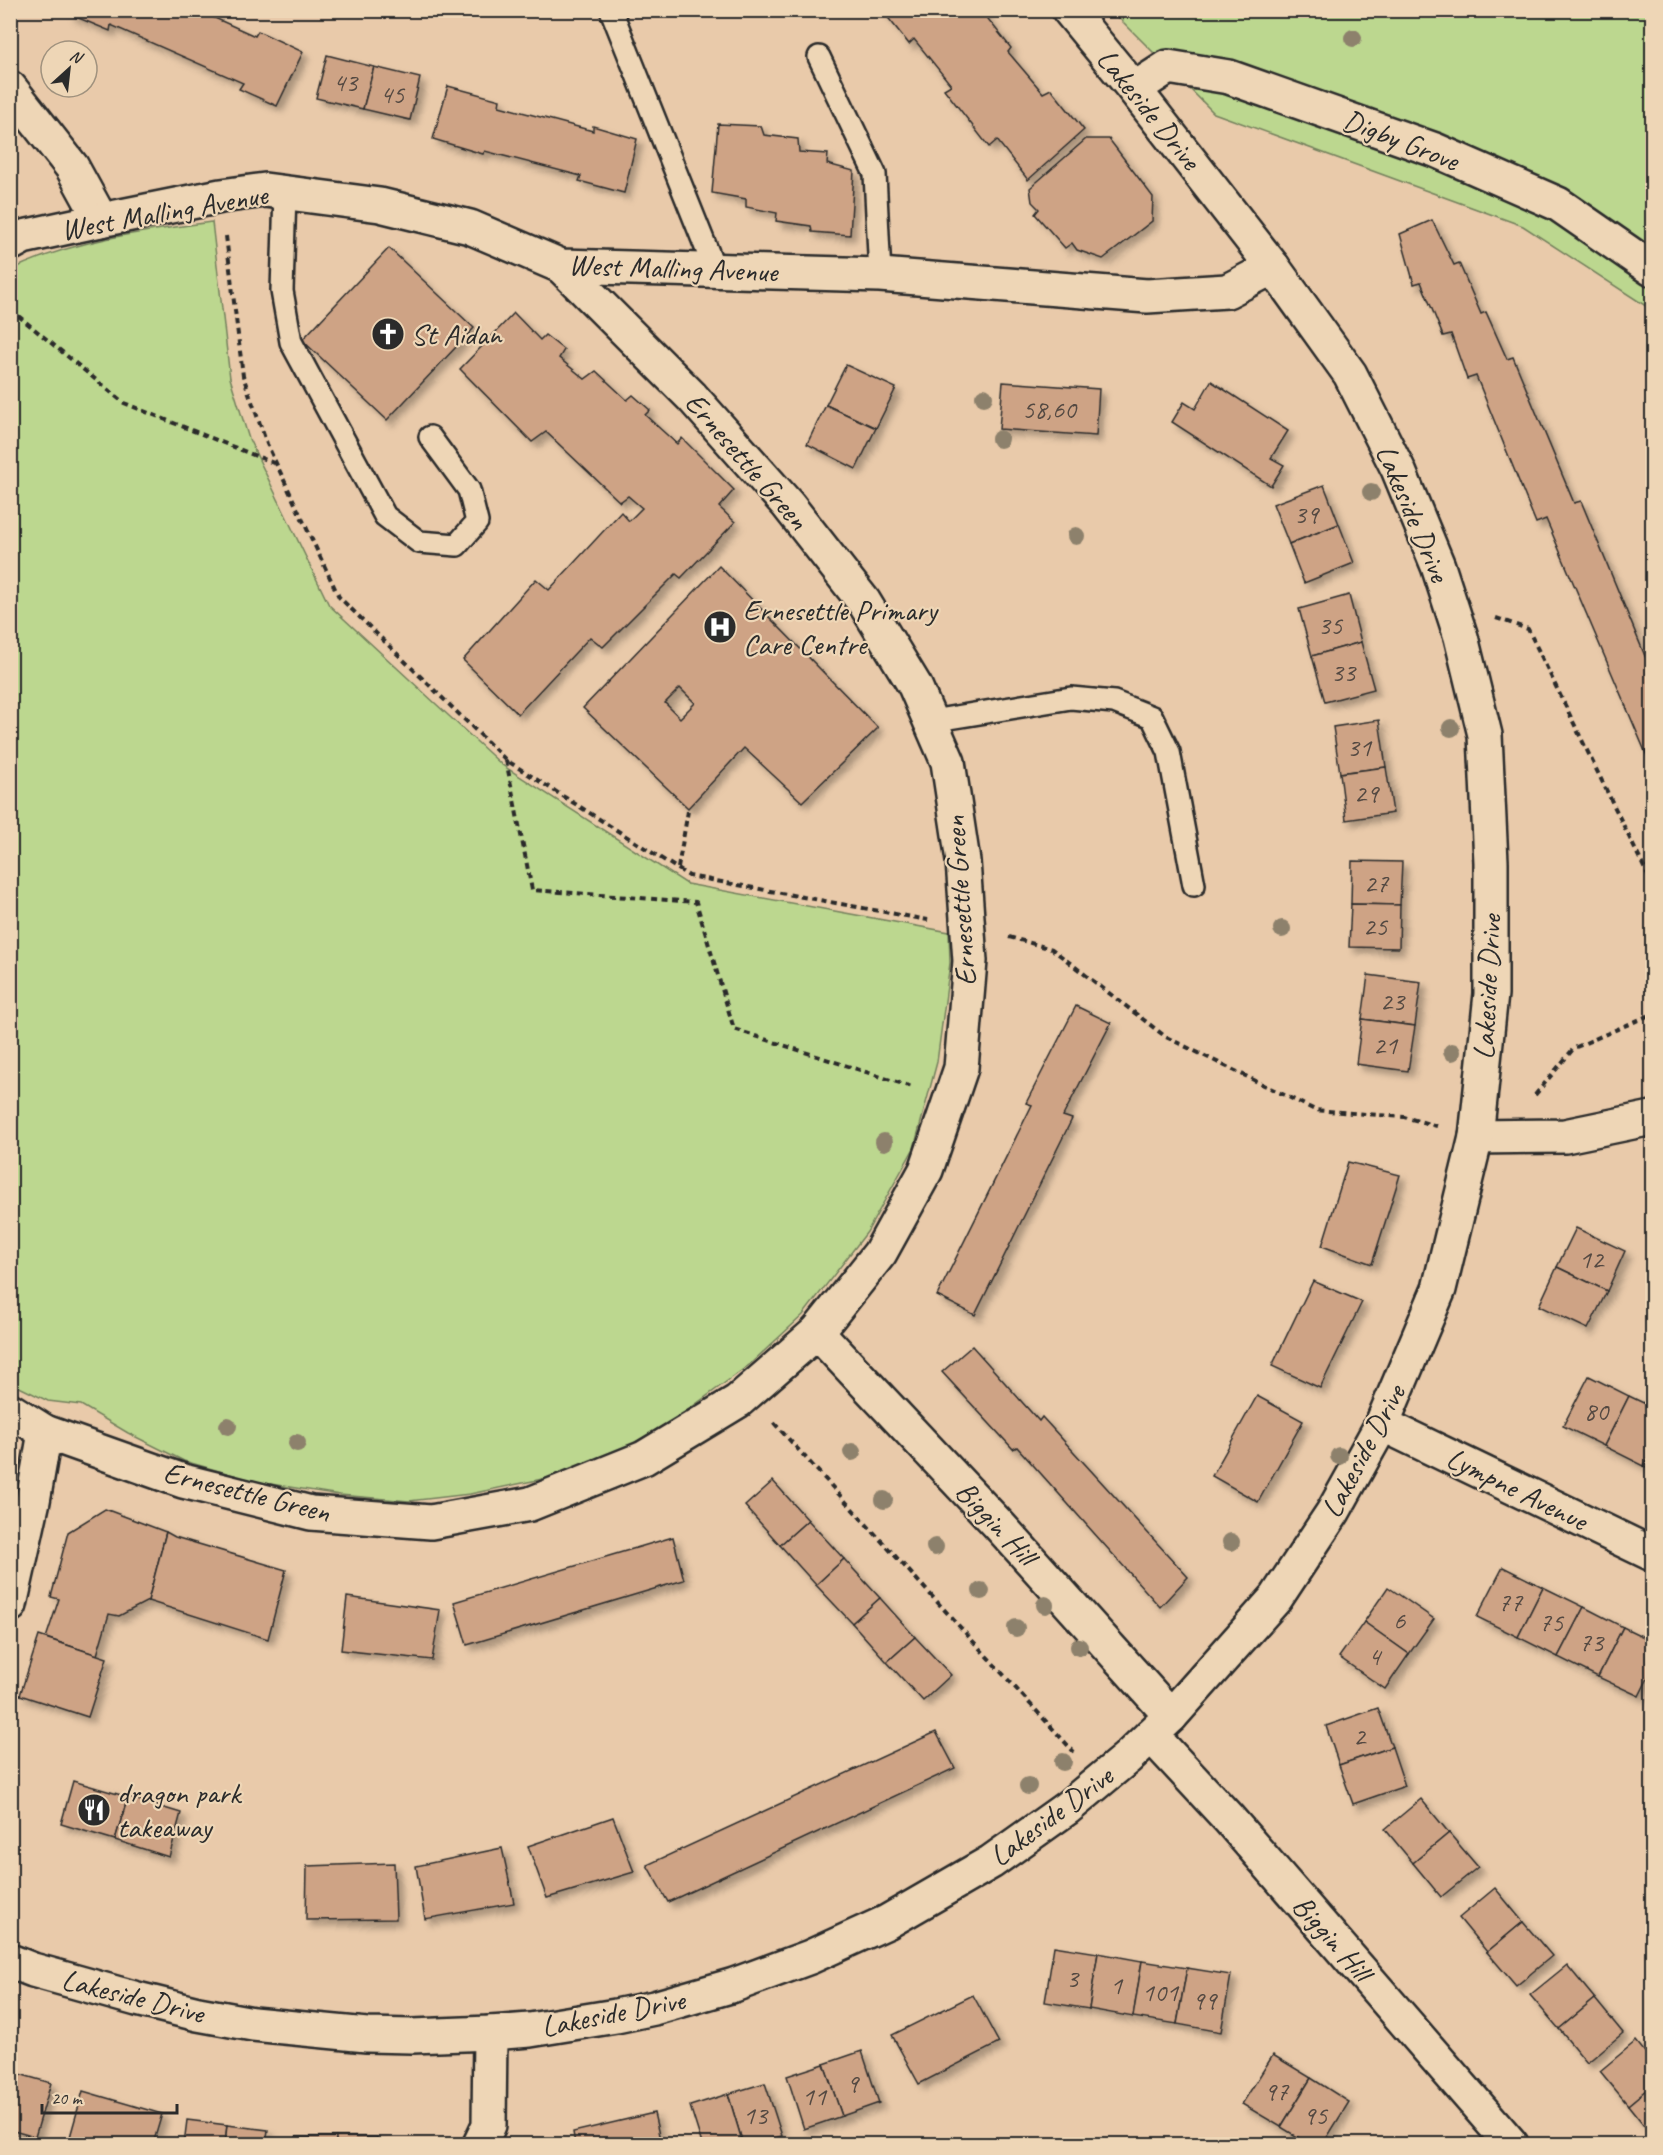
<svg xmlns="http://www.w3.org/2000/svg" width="1663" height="2155" viewBox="0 0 1663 2155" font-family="Caveat,sans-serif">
<defs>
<filter id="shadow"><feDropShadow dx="5.5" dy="5.5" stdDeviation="3" flood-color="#0004"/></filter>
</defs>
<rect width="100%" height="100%" fill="#e9caaa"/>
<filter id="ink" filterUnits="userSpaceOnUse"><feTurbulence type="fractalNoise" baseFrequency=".0167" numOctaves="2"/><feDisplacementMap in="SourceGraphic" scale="12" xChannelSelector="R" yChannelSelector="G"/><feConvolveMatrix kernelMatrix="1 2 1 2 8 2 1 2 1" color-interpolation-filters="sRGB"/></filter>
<g filter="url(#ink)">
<g fill="#bcd78f" stroke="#74815d" stroke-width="1.5">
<path d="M1112,11H1652V310L1523,226L1214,113Z"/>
<path d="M212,222L230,378L249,439L329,605L502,765L687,884L949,932L950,963L937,1062L914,1148L867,1232L803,1315L749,1365L670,1423L612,1455L547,1478L470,1494L409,1501L340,1495L258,1482L184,1461L128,1433L81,1405L48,1401L11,1383V270C73,240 145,231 212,222Z"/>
</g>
<g fill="#cea385" stroke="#2b2b2b" stroke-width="1.5" fill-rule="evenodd" filter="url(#shadow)">
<path d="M71,10H197L255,36L258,31L303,52L277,106L239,89L243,83L111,25L110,31L69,14Z"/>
<path d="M882,10H981L1011,48L1008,52L1043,93L1051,89L1084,130L1028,180L997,140L989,147L944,89L951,85L914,39L909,44Z"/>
<path d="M327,55L374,67L363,109L316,98Z"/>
<path d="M374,67L420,78L410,120L363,109Z"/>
<path d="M448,86L500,100L499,106L593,131V126L637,139L624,193L579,181L581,176L485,151L483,154L433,139Z"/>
<path d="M718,124L761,126L764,135L798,139L799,152L828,154L827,164L854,171L850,235L812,232L811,226L776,221L777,213L746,207V199L712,193Z"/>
<path d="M1086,139H1109L1153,197L1152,221L1103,259L1077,250L1072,243L1065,248L1035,214L1039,209L1032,202L1030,188Z"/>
<path d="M1432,220L1454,265L1459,263L1481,314L1486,312L1507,359L1513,357L1574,503L1581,501L1652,673V761L1650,763L1546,519L1536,523L1476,376L1467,379L1451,334L1443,336L1421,282L1414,284L1400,234Z"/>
<path d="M389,248L474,328L387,420L302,340Z"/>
<path d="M514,313L540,340L545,335L564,350L559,358L585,379L596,371L627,400L633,395L650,410L645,415L677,444L682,438L734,490L719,507L735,522L681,578L676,574L603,647L590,637L518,714L463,660L536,579L549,590L621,512L629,521L642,508L628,496L620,502L546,432L532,442L460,369Z"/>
<path d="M846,365L896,388L876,428L826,405Z"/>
<path d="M1211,381L1288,431L1271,458L1284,465L1271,486L1172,422L1184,402L1195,409Z"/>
<path d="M1003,382L1099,389L1096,436L999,429Z"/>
<path d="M826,405L876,428L856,469L807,444Z"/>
<path d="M1324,485L1339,524L1289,544L1273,504Z"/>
<path d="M1339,524L1354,563L1304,583L1289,544Z"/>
<path d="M719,566L878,728L802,802L744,748L688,808L583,708ZM680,688L695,703L680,718L665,703Z"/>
<path d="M1349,595L1361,642L1312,656L1299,609Z"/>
<path d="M1361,642L1374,689L1325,702L1312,656Z"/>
<path d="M1379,720L1386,767L1340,773L1333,727Z"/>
<path d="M1386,767L1393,813L1346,820L1340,773Z"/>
<path d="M1352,861L1402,862L1400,905L1351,904Z"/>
<path d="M1351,904L1400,905L1399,948L1349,947Z"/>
<path d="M1368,975L1421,982L1415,1026L1362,1019Z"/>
<path d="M1076,1006L1111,1023L1063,1116L1072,1119L975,1315L937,1296L1032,1105L1026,1103Z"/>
<path d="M1362,1019L1415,1026L1408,1071L1356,1064Z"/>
<path d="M1348,1162L1400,1175L1372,1264L1322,1246Z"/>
<path d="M1576,1228L1625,1251L1607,1291L1557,1267Z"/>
<path d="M1557,1267L1607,1291L1588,1329L1539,1306Z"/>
<path d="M1313,1281L1362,1302L1320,1388L1272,1366Z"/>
<path d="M972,1346L1039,1421L1042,1417L1188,1577L1160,1607L1017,1447L1013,1449L942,1372Z"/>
<path d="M1589,1376L1629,1396L1604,1446L1563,1426Z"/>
<path d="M1257,1396L1303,1421L1258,1502L1212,1476Z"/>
<path d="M1629,1396L1652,1407V1450L1644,1466L1604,1446Z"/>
<path d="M1652,1450V1470L1644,1466Z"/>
<path d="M773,1481L808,1520L780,1545L745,1506Z"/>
<path d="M105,1509L166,1532L148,1601L119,1616L109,1614L97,1655L46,1638L59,1599L51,1597L68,1532Z"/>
<path d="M808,1520L844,1559L816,1585L780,1545Z"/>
<path d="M166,1532L175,1537L286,1570L268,1639L148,1601Z"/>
<path d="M673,1537L684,1580L467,1645L454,1602Z"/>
<path d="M844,1559L880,1598L852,1623L816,1585Z"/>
<path d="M1503,1567L1543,1587L1518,1637L1477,1617Z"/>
<path d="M1388,1587L1434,1619L1409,1654L1364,1622Z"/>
<path d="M1543,1587L1584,1607L1558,1657L1518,1637Z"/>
<path d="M347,1597L440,1610L432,1660L341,1650Z"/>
<path d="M880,1598L915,1637L887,1662L852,1623Z"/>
<path d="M1584,1607L1623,1627L1598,1677L1558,1657Z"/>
<path d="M1364,1622L1409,1654L1385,1689L1339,1657Z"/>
<path d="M1623,1627L1652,1641V1670L1639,1696L1598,1677Z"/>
<path d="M39,1636L107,1658L88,1717L20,1695Z"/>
<path d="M915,1637L951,1675L923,1701L887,1662Z"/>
<path d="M1378,1708L1392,1747L1339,1765L1326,1726Z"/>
<path d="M936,1732L955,1768L668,1902L647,1865Z"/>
<path d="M1392,1747L1405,1786L1353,1804L1339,1765Z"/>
<path d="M73,1781L128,1797L115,1840L61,1824Z"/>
<path d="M128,1797L181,1813L169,1857L115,1840Z"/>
<path d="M1421,1799L1449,1833L1413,1863L1385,1829Z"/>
<path d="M613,1817L634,1872L547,1898L528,1846Z"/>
<path d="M1449,1833L1478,1867L1441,1897L1413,1863Z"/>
<path d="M502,1848L514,1903L425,1919L416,1866Z"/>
<path d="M394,1863L396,1919L306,1920L307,1866Z"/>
<path d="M1495,1888L1523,1922L1487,1952L1459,1918Z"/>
<path d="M1523,1922L1552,1956L1516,1986L1487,1952Z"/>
<path d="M1054,1946L1098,1953L1089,2009L1045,2002Z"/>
<path d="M1098,1953L1142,1961L1133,2017L1089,2009Z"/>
<path d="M1142,1961L1187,1968L1177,2024L1133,2017Z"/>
<path d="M1567,1965L1595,1999L1559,2029L1530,1995Z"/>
<path d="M1187,1968L1231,1975L1221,2032L1177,2024Z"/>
<path d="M973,1995L999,2043L919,2084L892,2035Z"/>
<path d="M1595,1999L1623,2033L1587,2063L1559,2029Z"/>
<path d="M1636,2041L1652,2061V2085L1628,2105L1600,2071Z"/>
<path d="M862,2051L879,2103L842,2116L824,2064Z"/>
<path d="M1273,2055L1311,2078L1281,2127L1242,2104Z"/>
<path d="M824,2064L842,2116L804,2129L787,2076Z"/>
<path d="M12,2072L51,2083L35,2137L10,2130Z"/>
<path d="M1311,2078L1349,2102L1323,2144H1309L1281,2127Z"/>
<path d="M765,2083L782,2136L752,2144H743L728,2094Z"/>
<path d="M1652,2085V2135L1628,2105Z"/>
<path d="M83,2091L162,2114L153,2144H68Z"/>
<path d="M728,2094L743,2144H702L690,2106Z"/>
<path d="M654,2113L661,2144L672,2142L673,2144H575L573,2132Z"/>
<path d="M187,2120L227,2125L225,2144H184Z"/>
<path d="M227,2125L268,2130L266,2144H225Z"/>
<rect x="296" y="2137" width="40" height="7"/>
<path d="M336,2137H377L376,2144H336Z"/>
</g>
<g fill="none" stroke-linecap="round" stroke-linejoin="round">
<defs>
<g id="service">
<path d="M611,10L715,270"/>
<path d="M819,57L875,174L880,275"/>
<path d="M285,193L282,291L291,342L385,516L419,542L457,545L477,522L469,490L430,437"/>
<path d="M931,721L1071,698L1114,702L1152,717L1169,752L1194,885"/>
</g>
<g id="minor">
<path d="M10,88L72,167L101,220"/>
<path d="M1134,89L1168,67L1229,77L1435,150L1558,204L1652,269"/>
<path d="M10,244L23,237L101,220L221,196L265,190L380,205L470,227L561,266L880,275L1147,296L1227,291L1273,267"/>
<path d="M1476,1137L1565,1136L1652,1118"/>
<path d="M817,1332L998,1524L1171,1716"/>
<path d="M10,1410L45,1432L183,1481L311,1513L431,1522L530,1504L644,1458L738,1401L817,1332L880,1253L926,1170L961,1068L970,961L963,861L948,762L915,686L864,602L788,505L692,397L561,266"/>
<path d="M1382,1424L1652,1554"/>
<path d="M10,1605L33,1501L45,1432"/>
<path d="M1151,1735L1229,1819L1511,2144"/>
<path d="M10,1961L33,1970L137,1999L198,2014L253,2024L367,2035L412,2036L490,2033L530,2030L616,2016L654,2008L734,1985L810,1957L887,1922L991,1862L1067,1808L1127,1758L1171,1716L1276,1598L1333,1512L1382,1424L1439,1289L1476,1137L1491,994V862L1485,735L1461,637L1438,566L1398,469L1350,374L1273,267L1134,89L1069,10"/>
<path d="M480,2144L489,2125L490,2033"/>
</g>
</defs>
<use href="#service" stroke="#2b2b2b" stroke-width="26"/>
<use href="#minor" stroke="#2b2b2b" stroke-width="38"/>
<g stroke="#2b2b2b" stroke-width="4" stroke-dasharray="6 4.5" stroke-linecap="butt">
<path d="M226,236L243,376L267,444L339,597L506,760L689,876L928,920"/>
<path d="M10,309L124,403L276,464"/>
<path d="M1496,618L1528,629L1652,884"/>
<path d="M506,760L532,890L696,902L734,1029L912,1087"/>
<path d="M678,868L688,811"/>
<path d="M1009,937L1052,949L1166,1037L1315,1110L1404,1117L1437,1126"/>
<path d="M1535,1095L1574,1048L1652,1014"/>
<path d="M774,1423L1074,1752"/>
</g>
<use href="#service" stroke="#eed6b6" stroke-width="21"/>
<use href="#minor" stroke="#eed6b6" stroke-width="33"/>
</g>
<g fill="#8d816c">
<circle cx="1353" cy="38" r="9"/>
<circle cx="984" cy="397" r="9"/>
<circle cx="1000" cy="439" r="9"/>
<circle cx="1371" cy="492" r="9"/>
<circle cx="1076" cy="536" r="9"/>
<circle cx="1451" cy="728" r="9"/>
<circle cx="1282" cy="929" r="9"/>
<circle cx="1452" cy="1052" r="9"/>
<circle cx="884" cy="1142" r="9"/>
<circle cx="228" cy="1426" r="9"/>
<circle cx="297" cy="1443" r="9"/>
<circle cx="852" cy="1452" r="9"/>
<circle cx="1339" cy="1456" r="9"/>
<circle cx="884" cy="1500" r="9"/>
<circle cx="1231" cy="1542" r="9"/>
<circle cx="935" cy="1547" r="9"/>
<circle cx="981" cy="1591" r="9"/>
<circle cx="1045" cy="1605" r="9"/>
<circle cx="1016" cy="1628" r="9"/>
<circle cx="1079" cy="1647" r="9"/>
<circle cx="1063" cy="1762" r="9"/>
<circle cx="1028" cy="1786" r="9"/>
</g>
</g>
<defs>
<symbol id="church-disc" viewBox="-11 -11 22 22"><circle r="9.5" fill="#2b2b2b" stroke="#eed6b6"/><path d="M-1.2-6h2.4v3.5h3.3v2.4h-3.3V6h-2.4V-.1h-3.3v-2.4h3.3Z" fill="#fff"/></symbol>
<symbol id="hospital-disc" viewBox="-11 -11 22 22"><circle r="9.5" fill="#2b2b2b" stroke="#eed6b6"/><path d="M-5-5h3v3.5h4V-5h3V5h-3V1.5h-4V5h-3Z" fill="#fff"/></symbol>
<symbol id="restaurant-disc" viewBox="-11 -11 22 22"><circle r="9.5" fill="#2b2b2b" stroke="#eed6b6"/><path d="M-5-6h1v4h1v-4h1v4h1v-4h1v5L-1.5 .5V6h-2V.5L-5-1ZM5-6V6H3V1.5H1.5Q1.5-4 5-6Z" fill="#fff"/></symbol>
</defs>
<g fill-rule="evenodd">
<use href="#church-disc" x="369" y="315" width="38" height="38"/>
<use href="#hospital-disc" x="701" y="608" width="38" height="38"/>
<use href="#restaurant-disc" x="75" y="1791" width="38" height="38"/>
</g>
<g text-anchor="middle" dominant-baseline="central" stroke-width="4.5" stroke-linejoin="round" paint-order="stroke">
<g font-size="27" fill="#544942">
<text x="345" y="82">43</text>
<text x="392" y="94">45</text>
<text x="1049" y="409">58,60</text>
<text x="1306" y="514">39</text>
<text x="1330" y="625">35</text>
<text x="1343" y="672">33</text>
<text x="1359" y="747">31</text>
<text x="1366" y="793">29</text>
<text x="1376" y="883">27</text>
<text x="1375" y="926">25</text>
<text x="1392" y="1001">23</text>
<text x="1385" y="1045">21</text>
<text x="1591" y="1259">12</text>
<text x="1596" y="1411">80</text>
<text x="1510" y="1602">77</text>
<text x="1399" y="1620">6</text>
<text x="1551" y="1622">75</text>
<text x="1591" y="1642">73</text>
<text x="1374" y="1656">4</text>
<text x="1359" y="1736">2</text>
<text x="1072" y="1978">3</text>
<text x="1116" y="1985">1</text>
<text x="1160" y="1992">101</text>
<text x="1204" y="2000">99</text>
<text x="852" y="2083">9</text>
<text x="1276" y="2091">97</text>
<text x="814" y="2096">11</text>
<text x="755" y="2115">13</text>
<text x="1315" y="2115">95</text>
</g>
<g font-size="30" fill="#2b2b2b" stroke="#eed6b6">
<text transform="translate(1149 109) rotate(51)">Lakeside Drive</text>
<text transform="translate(1401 140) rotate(21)">Digby Grove</text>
<text transform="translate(164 212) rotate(-10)">West Malling Avenue</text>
<text transform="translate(673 268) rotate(2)">West Malling Avenue</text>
<text transform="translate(747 461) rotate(49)">Ernesettle Green</text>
<text transform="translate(1413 513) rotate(67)">Lakeside Drive</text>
<text transform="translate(960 901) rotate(-94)">Ernesettle Green</text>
<text transform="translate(1487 987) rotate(-87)">Lakeside Drive</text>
<text transform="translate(1363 1451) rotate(-62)">Lakeside Drive</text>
<text transform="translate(1517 1489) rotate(26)">Lympne Avenue</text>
<text transform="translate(247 1492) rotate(14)">Ernesettle Green</text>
<text transform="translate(996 1523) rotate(47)">Biggin Hill</text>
<text transform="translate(1051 1816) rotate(-37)">Lakeside Drive</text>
<text transform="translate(1332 1938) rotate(49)">Biggin Hill</text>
<text transform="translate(133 1996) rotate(14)">Lakeside Drive</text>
<text transform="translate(613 2013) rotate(-11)">Lakeside Drive</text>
</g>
<g font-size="30" fill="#2b2b2b" stroke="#eed6b6" text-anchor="start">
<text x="411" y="334">St Aidan</text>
<text x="743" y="610">Ernesettle Primary<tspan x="743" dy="34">Care Centre</tspan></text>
<text x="117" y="1793">dragon park<tspan x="117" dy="34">takeaway</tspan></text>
</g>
</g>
<rect width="1663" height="2155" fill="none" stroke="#eed6b6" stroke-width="36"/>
<rect x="18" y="18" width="1627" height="2119" fill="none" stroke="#2b2b2b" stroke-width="2" filter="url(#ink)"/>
<g transform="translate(69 69) rotate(27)"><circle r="28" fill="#eed6b6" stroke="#a0927e" stroke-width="1.5"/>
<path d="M0-4.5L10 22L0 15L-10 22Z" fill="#2b2b2b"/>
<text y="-9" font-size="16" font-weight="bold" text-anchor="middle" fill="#2b2b2b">N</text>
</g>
<path d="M42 2104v9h135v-9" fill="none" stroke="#2b2b2b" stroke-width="3"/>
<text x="51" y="2104" font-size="18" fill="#2b2b2b" stroke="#eed6b6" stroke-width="4.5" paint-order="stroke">20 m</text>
</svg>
